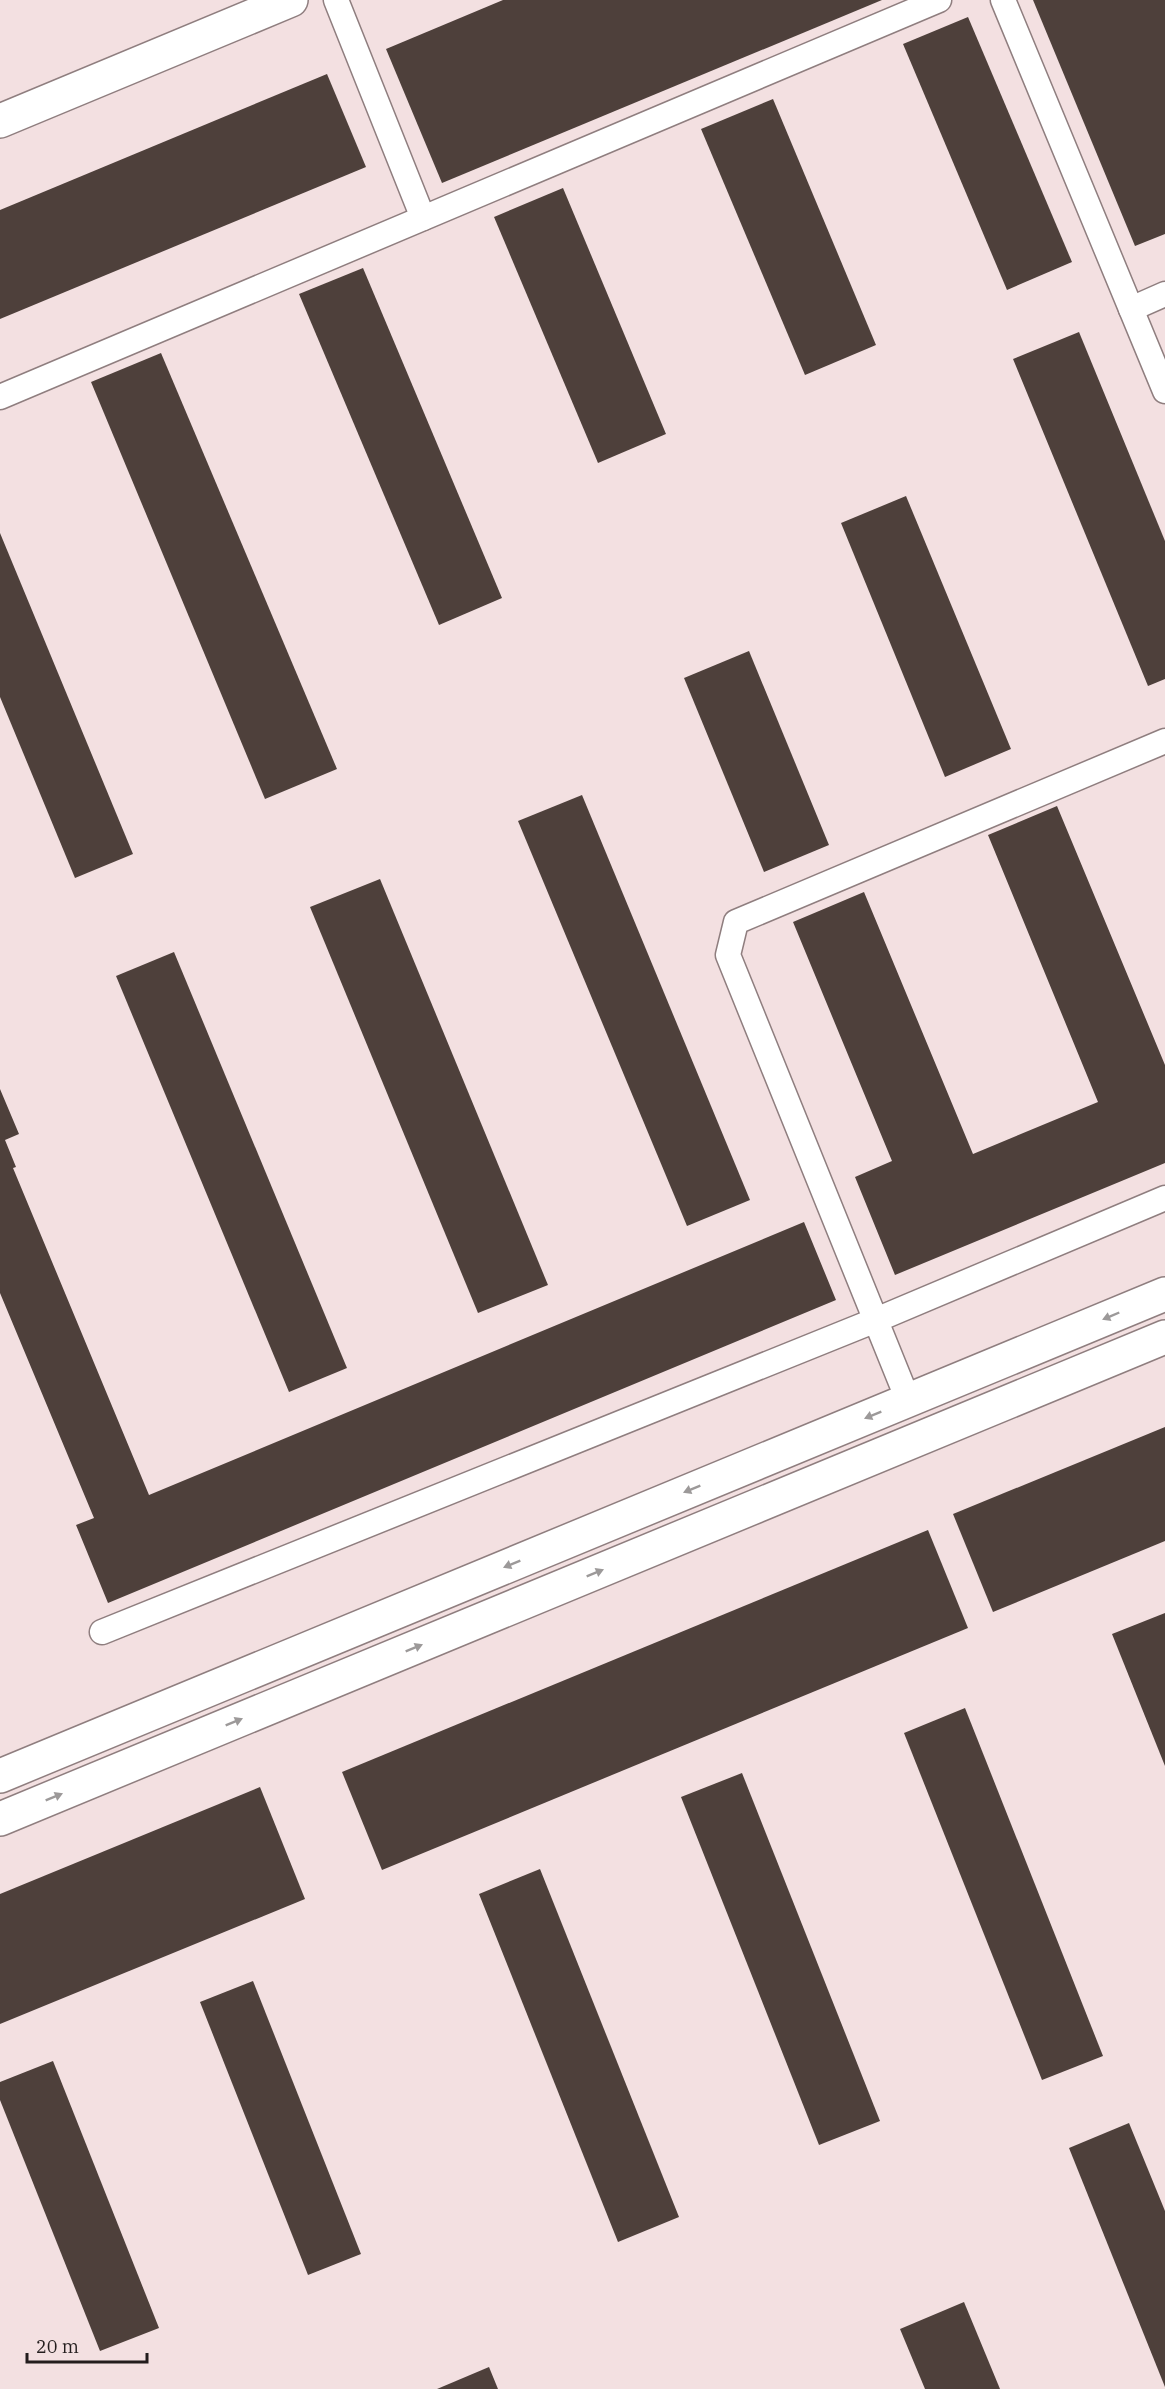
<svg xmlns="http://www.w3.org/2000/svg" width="1165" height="2389" viewBox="0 0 1165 2389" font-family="'IBM Plex Serif',serif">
<rect width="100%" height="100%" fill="#f3e0e1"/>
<g fill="#4e403b">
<path d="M503,0H882L442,183L386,49Z"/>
<path d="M1033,0H1165V234L1135,246Z"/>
<path d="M968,17L1072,262L1007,290L903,44Z"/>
<path d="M327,74L366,167L0,319V210Z"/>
<path d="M773,99L876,345L805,375L701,129Z"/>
<path d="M563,188L666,434L598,463L494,217Z"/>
<path d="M363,268L502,598L439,625L299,294Z"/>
<path d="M1079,332L1165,541V679L1148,686L1013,359Z"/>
<path d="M161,353L337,769L265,799L91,382Z"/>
<path d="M906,496L1011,749L945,777L841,523Z"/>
<path d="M0,533L133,854L75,878L0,697Z"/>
<path d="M749,651L829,845L764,872L684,678Z"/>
<path d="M582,795L750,1200L687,1226L518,821Z"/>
<path d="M1057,806L1165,1065V1163L895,1275L855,1177L892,1161L793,922L864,892L973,1154L1098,1102L988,835Z"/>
<path d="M380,879L548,1285L478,1313L310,907Z"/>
<path d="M174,952L347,1368L289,1392L116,976Z"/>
<path d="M0,1089L19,1134L5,1140L16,1167L13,1168L149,1495L804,1222L836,1300L108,1603L76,1525L94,1518L0,1293Z"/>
<path d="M1165,1427V1541L993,1612L953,1514Z"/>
<path d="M928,1530L968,1628L382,1870L342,1772Z"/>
<path d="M1165,1613V1766L1112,1634Z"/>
<path d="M965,1708L1103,2056L1042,2080L904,1733Z"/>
<path d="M742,1773L880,2121L819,2145L681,1797Z"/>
<path d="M260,1787L305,1899L0,2024V1894Z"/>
<path d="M540,1869L679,2217L618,2242L479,1894Z"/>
<path d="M253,1981L361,2254L308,2275L200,2002Z"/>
<path d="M53,2061L159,2328L100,2351L0,2100V2082Z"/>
<path d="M1129,2123L1165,2211V2387L1069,2148Z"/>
<path d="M964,2302L1000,2389H925L900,2329Z"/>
<path d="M489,2367L498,2389H437Z"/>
</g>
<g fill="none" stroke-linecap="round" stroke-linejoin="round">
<defs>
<g id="service">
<path d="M336,0L423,218"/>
<path d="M1003,0L1165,391"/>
<path d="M1131,309L1165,294"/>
<path d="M0,397L939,0"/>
<path d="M908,1400L728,955L736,922L1165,741"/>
<path d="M102,1632L876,1320L1165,1198"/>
</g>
<path id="minor" d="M0,121L291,0"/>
<g id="tertiary">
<path d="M0,1776L1165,1294"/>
<path d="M0,1819L1165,1337"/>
</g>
</defs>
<use href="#service" stroke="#8f7e7f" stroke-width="27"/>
<use href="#minor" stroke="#8f7e7f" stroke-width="36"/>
<use href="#tertiary" stroke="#8f7e7f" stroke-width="36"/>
<use href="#service" stroke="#fff" stroke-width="24"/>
<use href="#minor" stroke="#fff" stroke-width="33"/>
<use href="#tertiary" stroke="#fff" stroke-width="33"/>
</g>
<defs><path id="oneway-solid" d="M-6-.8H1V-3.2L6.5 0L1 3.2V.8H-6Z" transform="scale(1.5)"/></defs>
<g fill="#9c9999">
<use href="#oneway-solid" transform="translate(1111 1316) rotate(157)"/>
<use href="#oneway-solid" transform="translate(873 1415) rotate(158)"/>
<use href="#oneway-solid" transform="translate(692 1489) rotate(158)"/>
<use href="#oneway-solid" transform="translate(512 1564) rotate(158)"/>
<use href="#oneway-solid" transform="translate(595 1573) rotate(-22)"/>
<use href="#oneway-solid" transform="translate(414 1648) rotate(-22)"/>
<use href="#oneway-solid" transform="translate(234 1722) rotate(-22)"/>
<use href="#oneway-solid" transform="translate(54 1797) rotate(-22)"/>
</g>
<path d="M27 2353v9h120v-9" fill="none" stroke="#231d1d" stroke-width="3"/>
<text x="36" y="2353" font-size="18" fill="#231d1d" stroke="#f3e0e1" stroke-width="4.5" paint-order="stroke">20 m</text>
</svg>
